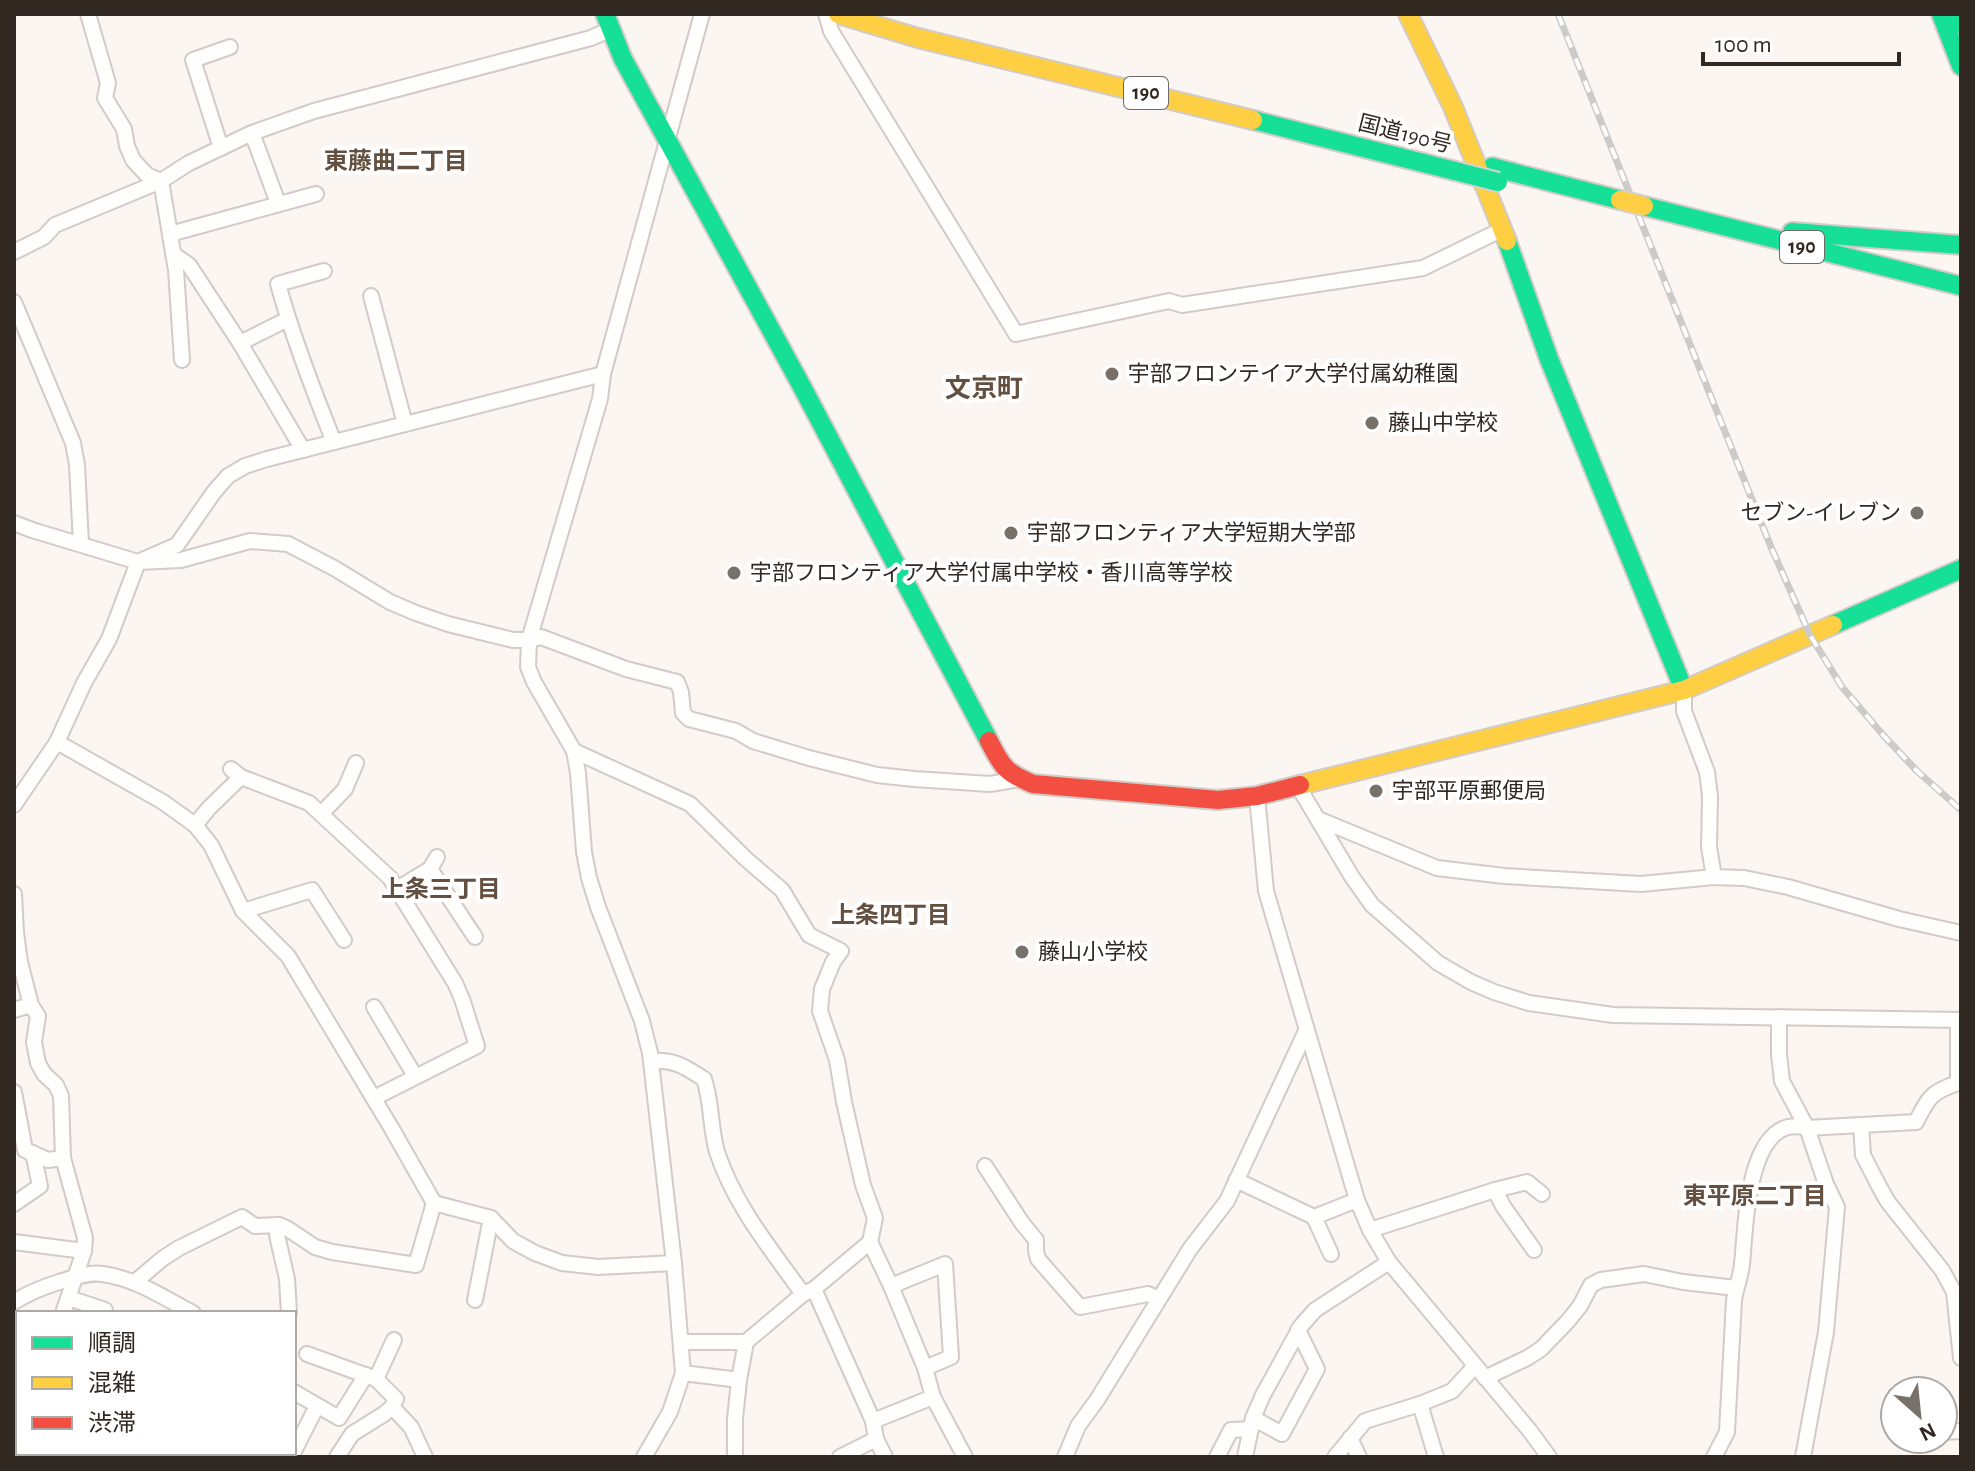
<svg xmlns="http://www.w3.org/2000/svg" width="1975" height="1471" viewBox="0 0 1975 1471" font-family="'Alegreya Sans','Noto Sans JP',sans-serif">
<rect width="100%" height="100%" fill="#fbf6f1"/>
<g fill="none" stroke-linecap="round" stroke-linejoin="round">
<defs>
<g id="street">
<path d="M88,14L108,83L105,98L124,129L127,146L133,160L147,175L161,181L176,270L182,360"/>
<path d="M826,14L831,31L1016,334L1169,301L1182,305L1423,268L1503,229"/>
<path d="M252,133L278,203"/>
<path d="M221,148L193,60L230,47"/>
<path d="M170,234L316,194"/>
<path d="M14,252L44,237L55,225L161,181L189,163L252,133L314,111L591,38L611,29"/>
<path d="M173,254L189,265L240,343L303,450"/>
<path d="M324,271L278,284C293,338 313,390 334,442"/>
<path d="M371,296L405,424"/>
<path d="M14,302L73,443L77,465L81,544"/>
<path d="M240,343L288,319"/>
<path d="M14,523L32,530L138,562L181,560L250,541L288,544L334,568L390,602L416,613L448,624L513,640H529L541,637L626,669L677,682L681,692L683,713L689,719L736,731L753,741L809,758L877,775L914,779L990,784L1020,779"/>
<path d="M1684,690V711L1707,772L1710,796L1709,847L1714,877"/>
<path d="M57,742L163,802L195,825L211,845L243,911L288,956L392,1129L434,1203L491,1218L513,1241L535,1253L562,1263L598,1267L674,1263"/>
<path d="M574,751L690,804L746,859L782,890L809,935L841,951L833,962L822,989L820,1011L837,1060L844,1102L863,1185L875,1218L870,1242L814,1289L803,1294L746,1342L739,1380L683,1373"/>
<path d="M231,769L241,777L309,803L390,878L455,983L462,999L477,1046L374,1098"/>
<path d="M1298,786L1352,877L1372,905L1438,963L1471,982L1494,992L1529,1003L1613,1015L1961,1020"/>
<path d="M1257,796L1266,891L1357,1200L1370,1230L1389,1262L1530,1431L1549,1457"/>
<path d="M14,805L57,742L84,683L109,639L138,562L177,545L214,492L228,476L245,466L267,459L603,374"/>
<path d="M321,814L345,789L356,763"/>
<path d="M1318,819L1437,868L1504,876L1641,884L1714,877L1744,878L1788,887L1899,919L1961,933"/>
<path d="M195,825L209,808L241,777"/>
<path d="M430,869L475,937"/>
<path d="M397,889L430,869L437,857"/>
<path d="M14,894L16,933L20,962L31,1005L38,1016L34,1042L38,1063L44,1074L56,1085L61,1096L63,1158L85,1238L84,1251L63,1313"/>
<path d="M243,911L312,890L344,940"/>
<path d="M374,1007L415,1076"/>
<path d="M14,1010L31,1005"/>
<path d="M1779,1017V1054L1782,1081L1807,1128L1826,1184L1837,1207L1826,1332L1803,1457"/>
<path d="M651,1061C675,1059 685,1067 704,1079C712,1102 710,1128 717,1152C735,1206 770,1248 803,1294"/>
<path d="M14,1092L25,1150L48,1160L63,1158"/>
<path d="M1861,1125L1863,1155L1880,1188L1888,1202L1942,1270L1954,1292L1961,1358"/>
<path d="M985,1166L1022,1223L1036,1240V1251L1038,1259L1080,1307L1148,1294L1159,1299"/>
<path d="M1236,1180L1314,1217L1357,1200"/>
<path d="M1495,1190L1503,1206L1534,1250"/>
<path d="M14,1204L40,1186L33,1153"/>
<path d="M1314,1217L1331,1254"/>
<path d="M279,1225L277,1235L287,1279L289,1313"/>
<path d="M1370,1230L1495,1190L1527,1182L1542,1194"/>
<path d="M14,1242L84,1251"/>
<path d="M870,1242L891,1286L925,1368L933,1397L965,1457"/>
<path d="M135,1282L162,1259L179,1248L242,1217L255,1226L279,1225L288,1229L315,1247L332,1252L416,1265L434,1203"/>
<path d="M891,1286L945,1264L951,1357L925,1368"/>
<path d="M814,1289L873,1421L876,1439L885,1457"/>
<path d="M69,1298L105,1310"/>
<path d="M475,1300L491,1218"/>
<path d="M14,1302C28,1293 43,1287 59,1282C72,1278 88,1272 102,1274C135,1278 164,1298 193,1313"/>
<path d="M681,1342H746"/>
<path d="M307,1354L376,1379L394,1340"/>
<path d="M1485,1378L1527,1358L1541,1349L1568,1321L1580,1306L1591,1285L1601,1280L1644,1274L1683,1282L1736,1288"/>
<path d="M294,1392L339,1418L366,1375"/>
<path d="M1420,1404L1436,1457"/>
<path d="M392,1407L411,1427L425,1457"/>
<path d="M1253,1418L1282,1434L1317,1369L1298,1330"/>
<path d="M873,1421L933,1397"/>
<path d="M1943,1432L1961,1431"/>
<path d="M1350,1438L1359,1457"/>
<path d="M294,1451L317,1406"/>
<path d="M46,1453L47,1457"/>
<path d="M337,1457L352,1434L384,1414L392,1407L396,1399L376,1379"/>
<path d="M644,1457L670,1412L683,1373L674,1263L650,1053L642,1021L598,907L589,878L584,852L578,773L574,751L534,682L528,667L529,640L600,399L603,374L702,14"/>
<path d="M735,1457V1419L739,1380"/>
<path d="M840,1457L876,1439"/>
<path d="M1065,1457L1078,1426L1097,1400L1190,1249L1227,1201L1306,1031"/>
<path d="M1217,1457L1231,1430L1251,1429"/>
<path d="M1245,1457L1253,1418L1263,1395L1301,1326L1315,1310L1389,1262"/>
<path d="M1335,1457L1365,1421L1420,1404L1452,1391L1475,1366"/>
<path d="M1714,1457L1727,1432L1734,1300C1736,1287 1741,1276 1742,1264C1746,1228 1746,1111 1807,1128L1916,1122C1929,1097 1931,1092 1958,1083V1020"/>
</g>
<g id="fast">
<path d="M605,14L623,59L800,383L989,741"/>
<path d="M1941,14L1961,66"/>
<path d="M1957,14L1961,24"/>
<path d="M1253,120L1455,171"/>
<path d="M1492,167L1620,200"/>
<path d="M1644,206L1961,286"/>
<path d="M1792,232L1961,245"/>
<path d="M1507,241L1549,359L1684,690"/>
<path d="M1833,625L1961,569"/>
</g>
<g id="slow">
<path d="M838,14L918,38L1253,120"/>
<path d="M1408,14L1453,107L1507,241"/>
<path d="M1300,785L1684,690L1833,625"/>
</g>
<path id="jam" d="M989,741C1002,767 1006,773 1033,784L1218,800L1257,796L1300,785"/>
</defs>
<use href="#street" stroke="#d2cbc6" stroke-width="18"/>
<use href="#fast" stroke="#d2cbc6" stroke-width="22"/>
<use href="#slow" stroke="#d2cbc6" stroke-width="22"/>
<use href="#jam" stroke="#d2cbc6" stroke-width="22"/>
<use href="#street" stroke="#fefefd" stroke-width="14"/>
<use href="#fast" stroke="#16e098" stroke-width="18"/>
<use href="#slow" stroke="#ffcf43" stroke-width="18"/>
<use href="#jam" stroke="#f24e42" stroke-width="18"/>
<defs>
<path id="rail" d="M1558,14L1771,547L1810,635L1842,687L1884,736L1917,771L1961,810"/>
</defs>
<use href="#rail" stroke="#cdcbc9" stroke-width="7"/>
<use href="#rail" stroke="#fff" stroke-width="4" stroke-dasharray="12" stroke-linecap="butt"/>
<defs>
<path id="fast-bridge" d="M1455,171L1498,182"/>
<path id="slow-bridge" d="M1620,200L1644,206"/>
</defs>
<use href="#fast-bridge" stroke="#d4d1ce" stroke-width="22" stroke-linecap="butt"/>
<use href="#slow-bridge" stroke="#d4d1ce" stroke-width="22" stroke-linecap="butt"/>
<use href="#fast-bridge" stroke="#16e098" stroke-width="18"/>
<use href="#slow-bridge" stroke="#ffcf43" stroke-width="18"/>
</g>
<g fill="#78716a" stroke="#fff" stroke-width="3">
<circle cx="1112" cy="374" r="8"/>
<circle cx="1372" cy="423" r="8"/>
<circle cx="1917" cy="513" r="8"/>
<circle cx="1011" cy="533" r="8"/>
<circle cx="734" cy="573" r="8"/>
<circle cx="1376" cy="791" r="8"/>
<circle cx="1022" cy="952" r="8"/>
</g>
<g text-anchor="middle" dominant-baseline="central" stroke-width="8" stroke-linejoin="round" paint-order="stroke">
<g fill="#fff" stroke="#6f6964" stroke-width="2">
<rect x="1124" y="77" width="44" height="32" rx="6"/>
<rect x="1780" y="231" width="44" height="32" rx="6"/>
</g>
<g font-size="20" font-weight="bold" fill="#312921">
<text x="1146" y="93">190</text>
<text x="1802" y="247">190</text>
</g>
<g font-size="22" fill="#312921" stroke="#fff">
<text transform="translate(1405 134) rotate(14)">国道190号</text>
</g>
<g font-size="22" fill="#312921" stroke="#fff" text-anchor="start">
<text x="1128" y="374">宇部フロンテイア大学付属幼稚園</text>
<text x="1388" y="423">藤山中学校</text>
<text x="1901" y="513" text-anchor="end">セブン-イレブン</text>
<text x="1027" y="533">宇部フロンティア大学短期大学部</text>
<text x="750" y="573">宇部フロンティア大学付属中学校・香川高等学校</text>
<text x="1392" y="791">宇部平原郵便局</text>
<text x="1038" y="952">藤山小学校</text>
</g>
<g font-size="24" font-weight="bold" fill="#635040" stroke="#fff">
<text x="396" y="162">東藤曲二丁目</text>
<text x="441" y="890">上条三丁目</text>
<text x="891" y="916">上条四丁目</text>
<text x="1755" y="1197">東平原二丁目</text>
</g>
<g font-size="26" font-weight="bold" fill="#635040" stroke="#fff">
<text x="984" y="389">文京町</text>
</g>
</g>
<rect width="1975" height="1471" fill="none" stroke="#312921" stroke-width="32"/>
<rect x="16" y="1311" width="280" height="144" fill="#ffffff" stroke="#ada9a6" stroke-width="2"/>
<rect x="32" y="1337" width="40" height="12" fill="#16e098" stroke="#ada9a6" stroke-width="2"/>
<text x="88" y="1351" font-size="24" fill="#312921">順調</text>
<rect x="32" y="1377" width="40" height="12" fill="#ffcf43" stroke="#ada9a6" stroke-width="2"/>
<text x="88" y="1391" font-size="24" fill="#312921">混雑</text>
<rect x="32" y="1417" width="40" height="12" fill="#f24e42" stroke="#ada9a6" stroke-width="2"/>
<text x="88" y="1431" font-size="24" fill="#312921">渋滞</text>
<g transform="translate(1919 1415) rotate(153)"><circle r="38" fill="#ffffff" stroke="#ada9a6" stroke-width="2"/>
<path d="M0-6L14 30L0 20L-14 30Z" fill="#78716a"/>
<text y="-12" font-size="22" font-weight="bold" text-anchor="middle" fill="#312921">N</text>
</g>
<path d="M1703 52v12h196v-12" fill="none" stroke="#312921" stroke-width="4"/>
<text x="1715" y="52" font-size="24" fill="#312921" stroke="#ffffff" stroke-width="6" paint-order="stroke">100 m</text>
</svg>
